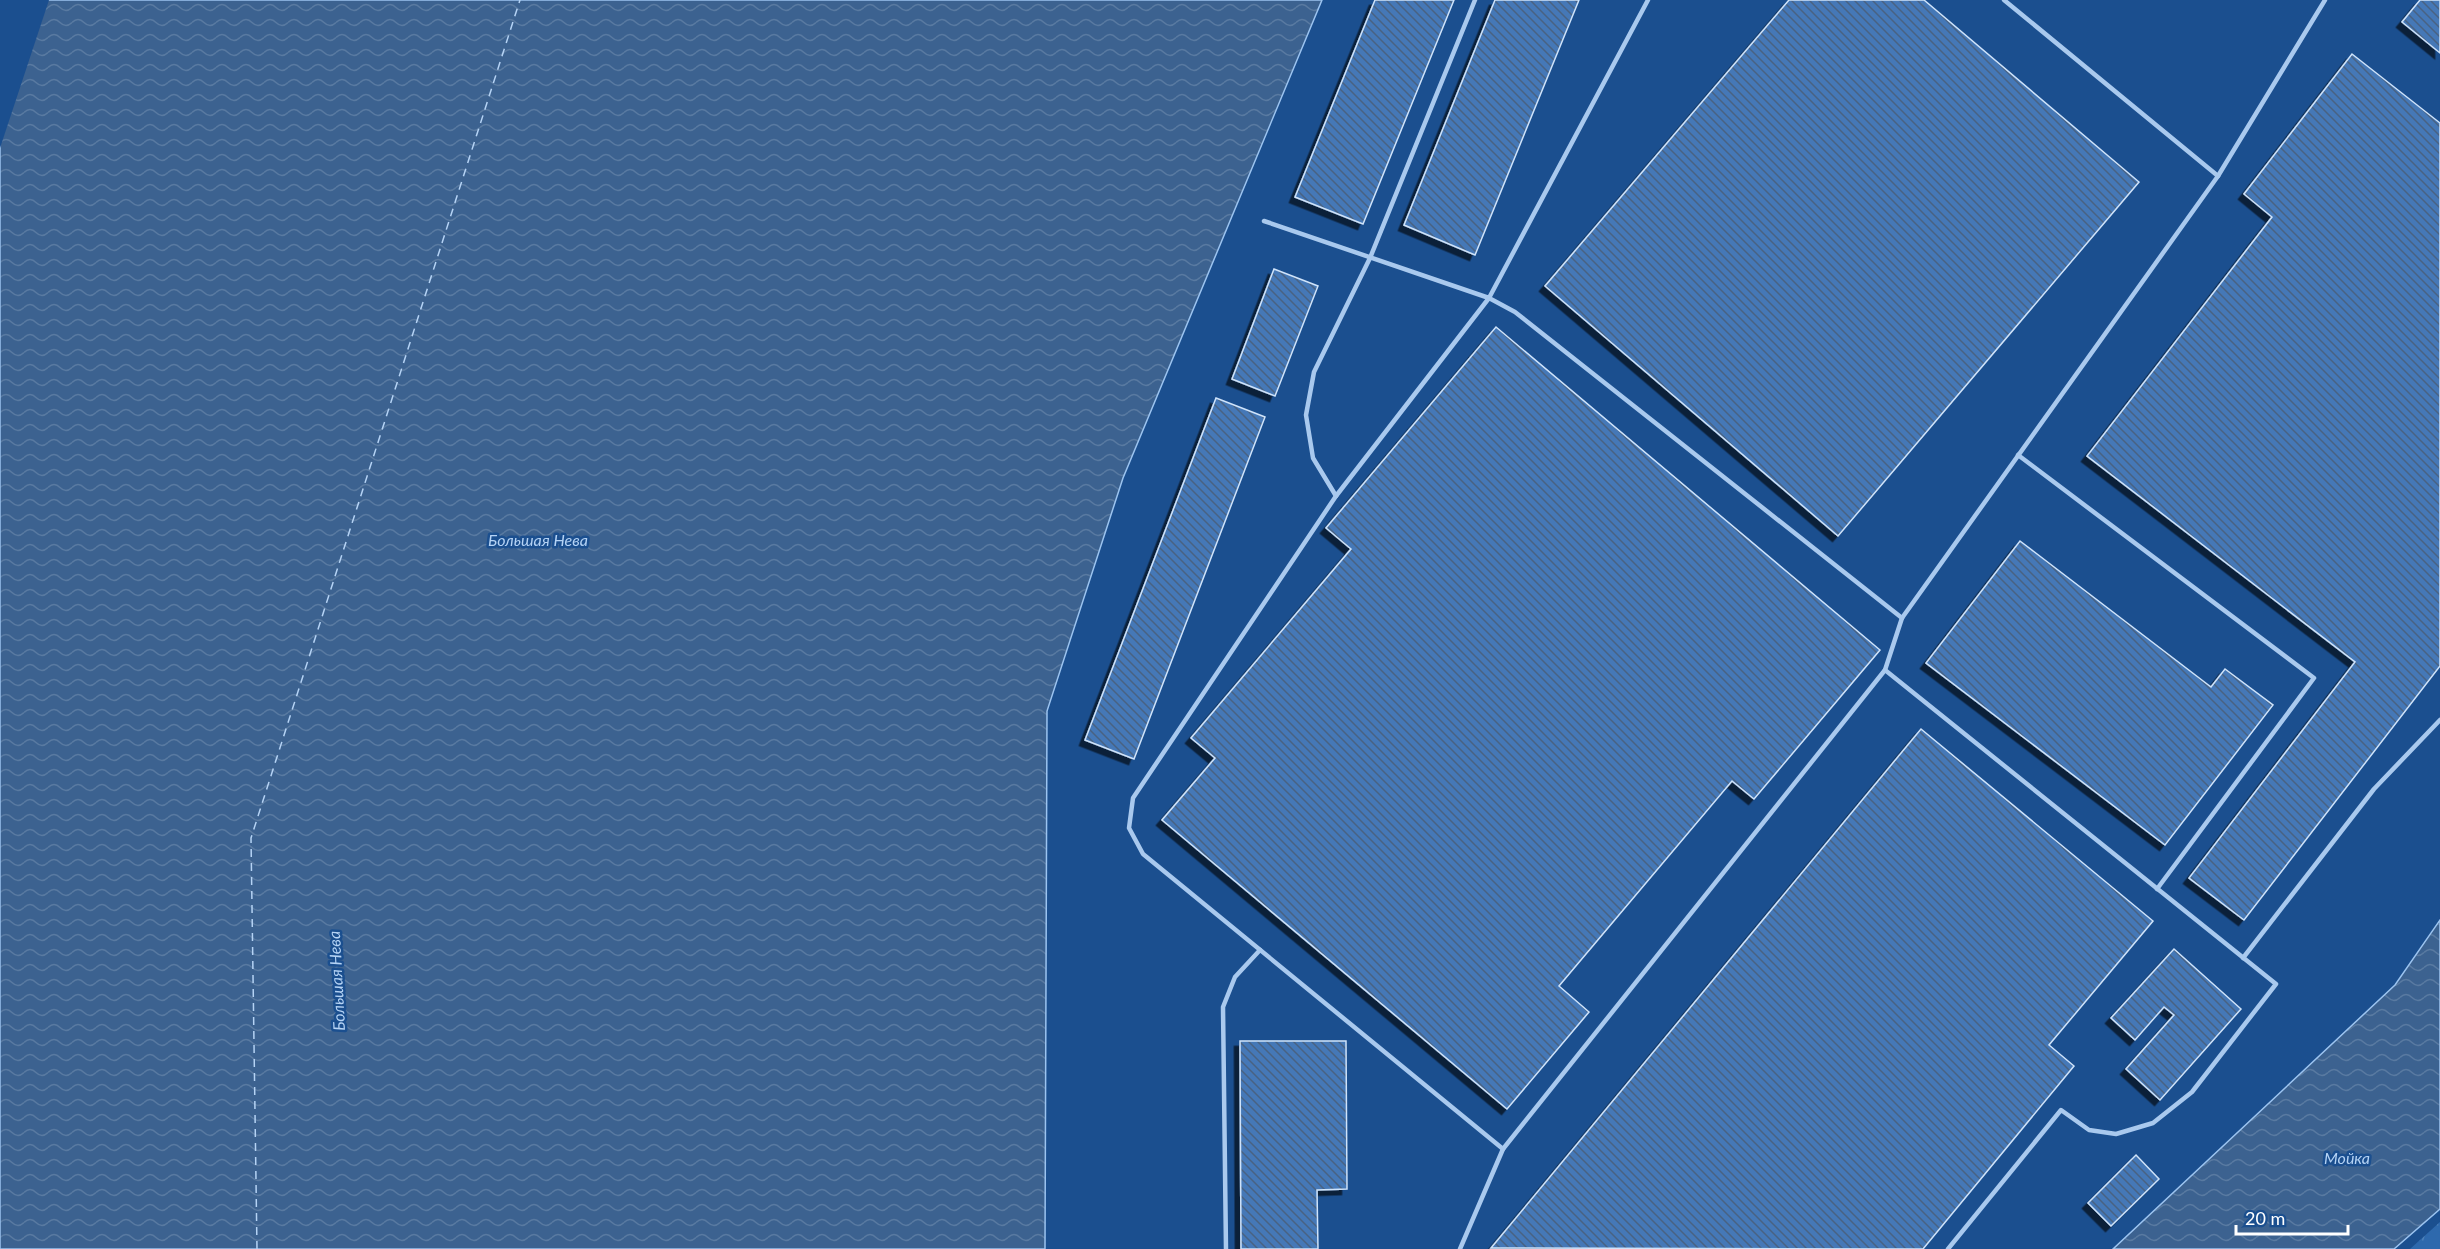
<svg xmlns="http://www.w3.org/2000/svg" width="2440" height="1249" viewBox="0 0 2440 1249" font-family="Lato,sans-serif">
<defs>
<pattern id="grass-tufts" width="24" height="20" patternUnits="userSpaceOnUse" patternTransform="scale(1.5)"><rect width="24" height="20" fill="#2e69ad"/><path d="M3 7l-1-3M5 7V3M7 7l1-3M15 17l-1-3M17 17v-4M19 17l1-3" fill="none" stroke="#4d80b9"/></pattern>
<pattern id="water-waves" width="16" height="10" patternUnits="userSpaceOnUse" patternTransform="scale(1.5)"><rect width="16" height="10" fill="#3c6290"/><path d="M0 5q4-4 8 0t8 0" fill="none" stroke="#597aa1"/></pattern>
<pattern id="building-back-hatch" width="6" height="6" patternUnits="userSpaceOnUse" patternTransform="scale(1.5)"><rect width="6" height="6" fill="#4478b7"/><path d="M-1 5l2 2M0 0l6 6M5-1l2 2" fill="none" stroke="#486282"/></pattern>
<filter id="shadow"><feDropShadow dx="-5.5" dy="5.5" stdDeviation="0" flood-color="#0009"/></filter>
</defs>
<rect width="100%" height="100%" fill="#1b4f8f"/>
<path fill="url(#grass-tufts)" d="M2440,1222V1249H2410Z"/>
<g fill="url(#water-waves)" stroke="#9cc4f0" stroke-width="1.5">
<path d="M0,0H1322L1123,478L1047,711L1045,1249H0Z"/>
<path d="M2440,920V1209L2394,1249H2113L2395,985Z"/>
</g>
<path fill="#1b4f8f" d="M0,0H49L0,148Z"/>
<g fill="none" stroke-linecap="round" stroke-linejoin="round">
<path stroke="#b5d3f5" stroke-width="1.5" stroke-dasharray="8 6" stroke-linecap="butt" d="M257,1249L251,838L520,0"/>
</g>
<g fill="url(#building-back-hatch)" stroke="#cfe3fa" stroke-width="1.5" filter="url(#shadow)">
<path d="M1375,0H1454L1363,224L1295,197Z"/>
<path d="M1495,0H1579L1475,255L1404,225Z"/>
<path d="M1789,0H1924L2139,182L1838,536L1545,286Z"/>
<path d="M2420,0H2440V53L2402,22Z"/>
<path d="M2352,54L2440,123V666L2244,920L2189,878L2355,662L2087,456L2272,217L2244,194Z"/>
<path d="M1274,269L1318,286L1275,396L1232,379Z"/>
<path d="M1496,327L1880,650L1754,799L1732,781L1559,986L1589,1012L1507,1109L1162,820L1215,758L1191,738L1351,549L1326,528Z"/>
<path d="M1216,398L1265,417L1134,759L1085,740Z"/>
<path d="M2020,541L2211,687L2225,669L2273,705L2165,845L1926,663Z"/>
<path d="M1921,729L2153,921L2049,1045L2074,1066L1923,1249L1491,1248Z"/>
<path d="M2174,949L2241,1009L2160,1100L2126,1069L2174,1015L2164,1007L2135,1040L2111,1018Z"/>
<path d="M1240,1041H1346L1347,1189L1317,1190L1318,1249H1241Z"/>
<path d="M2136,1155L2159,1179L2111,1226L2088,1203Z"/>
</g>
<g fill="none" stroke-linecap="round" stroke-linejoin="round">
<g stroke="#a9c9ee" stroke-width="4.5">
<path d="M2004,0L2218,176"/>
<path d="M1264,221L1489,298L1515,312L1902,618"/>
<path d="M2018,455L2314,678L2157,889"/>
<path d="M1336,496L1313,458L1306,415L1314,372L1370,258L1475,0"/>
<path d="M1885,670L2276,984L2192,1092L2153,1123L2116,1134L2089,1130L2061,1110L1948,1249"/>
<path d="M2243,958L2374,789L2440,720"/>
<path d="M1503,1149L1143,854L1129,828L1133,798L1336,496L1489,298L1648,0"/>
<path d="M1226,1249L1223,1007L1235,977L1260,950"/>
<path d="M1460,1249L1503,1149L1885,670L1902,618L2218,176L2325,0"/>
</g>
</g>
<g text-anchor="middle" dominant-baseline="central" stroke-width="5" stroke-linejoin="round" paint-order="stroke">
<g font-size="16" font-style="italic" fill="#b5d3f5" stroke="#1b4f8f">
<text x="538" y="539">Большая Нева</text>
<text transform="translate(336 981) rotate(-93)">Большая Нева</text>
<text x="2347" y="1157">Мойка</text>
</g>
</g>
<path d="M2236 1225v9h112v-9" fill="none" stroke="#ffffff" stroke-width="3"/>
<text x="2245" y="1225" font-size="18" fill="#ffffff" stroke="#1b4f8f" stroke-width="4.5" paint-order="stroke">20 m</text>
</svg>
